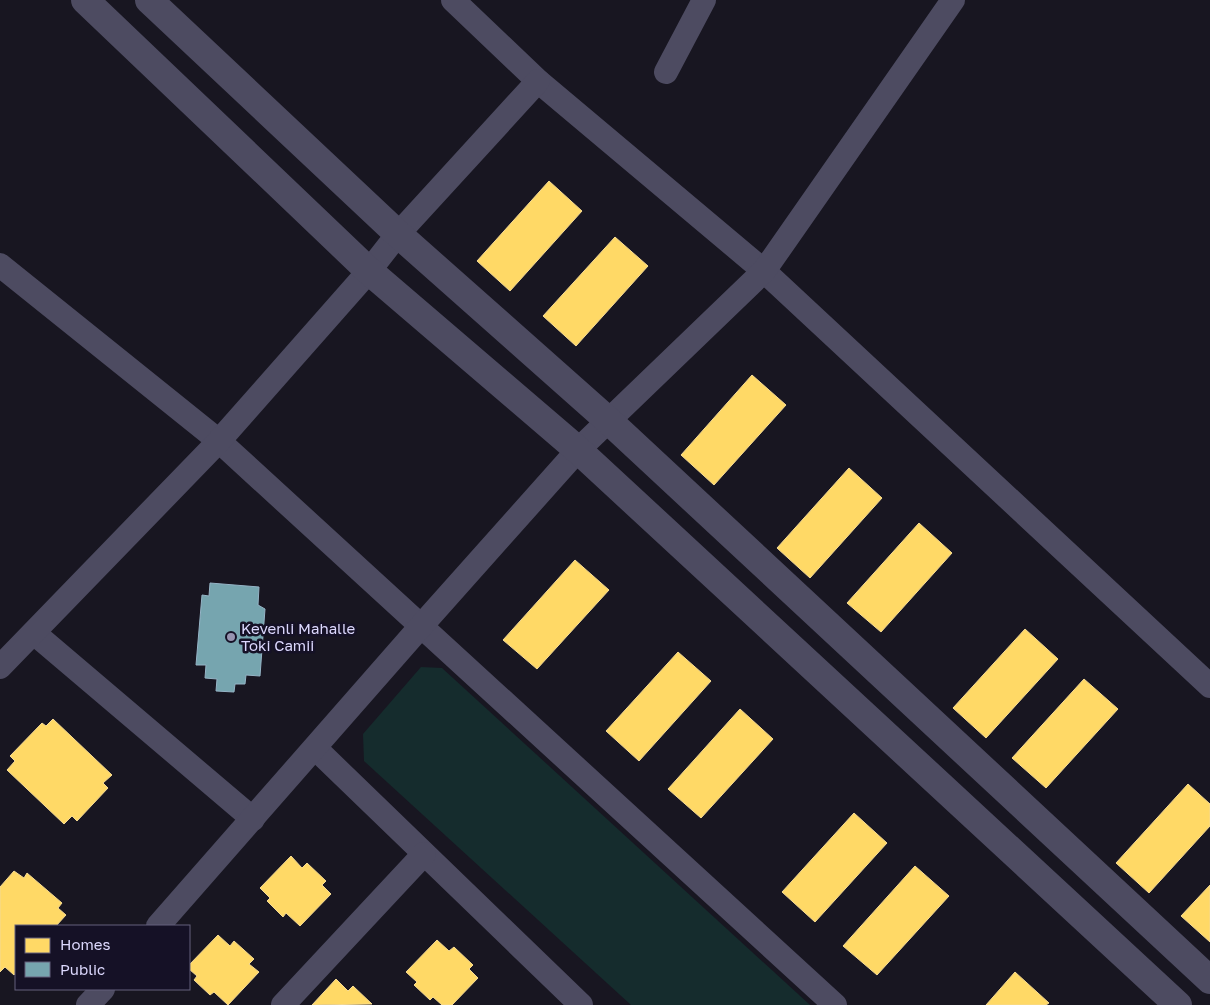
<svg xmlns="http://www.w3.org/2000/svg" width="1210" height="1005" viewBox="0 0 1210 1005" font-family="'Golos Text',sans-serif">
<rect width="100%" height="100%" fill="#181621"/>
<path fill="#152c2d" d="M421,667L442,668L810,1005H631L364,761L363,734Z"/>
<g fill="#ffd966" stroke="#f4d993">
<path d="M549,181L582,211L510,291L477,261Z"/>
<path d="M615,237L648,266L576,346L543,316Z"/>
<path d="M752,375L786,405L714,485L681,455Z"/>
<path d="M849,468L882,498L810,578L777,548Z"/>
<path d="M919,523L952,553L881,632L847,603Z"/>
<path d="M575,560L609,590L537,669L503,640Z"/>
<path d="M1025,629L1058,659L986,738L953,708Z"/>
<path d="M678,652L711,681L639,761L606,731Z"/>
<path d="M1084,679L1118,709L1046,788L1012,758Z"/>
<path d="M740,709L773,739L701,818L668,789Z"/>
<path d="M53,719L112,775L103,783L108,788L77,821L72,816L64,824L7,770L15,761L10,756L42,723L46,726Z"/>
<path d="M1188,784L1210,804V826L1149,893L1116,863Z"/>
<path d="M854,813L887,843L815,922L782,892Z"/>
<path d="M291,856L302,868L307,863L326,881L322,885L331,894L300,926L286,913L283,917L267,901L270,898L260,888Z"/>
<path d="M915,866L949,896L877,975L843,946Z"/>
<path d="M14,871L24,878L27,873L62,903L58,908L66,915L56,926H16V973L14,975L5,967L0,972V887Z"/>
<path d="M1210,885V942L1181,916Z"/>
<path d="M218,935L230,946L234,941L254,959L249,964L259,972L228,1005L214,992L210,995L194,980L197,976L189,969V965Z"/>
<path d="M437,940L449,951L454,947L473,965L469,969L478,978L452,1005H442L433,997L430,1000L414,985L417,982L406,972Z"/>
<path d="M1015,972L1049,1003L1046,1005H986Z"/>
<path d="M336,979L348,991L353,986L372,1004L312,1005Z"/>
</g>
<path fill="#76a5af" stroke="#95b4c6" d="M210,583L259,587L258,605L265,609L260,676L246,675L245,684H235L234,692L216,691L217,679L205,678L206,665H196L202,595L209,596Z"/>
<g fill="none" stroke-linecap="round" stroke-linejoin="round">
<g stroke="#4d4b61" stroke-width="24">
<path d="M453,0L538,81L764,271L1210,686"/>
<path d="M666,72L704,0"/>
<path d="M0,265L219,441L835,1005"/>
<path d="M34,633L253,819"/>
<path d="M0,667L219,441L369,271L398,234L538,81"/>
<path d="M315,748L581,1005"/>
<path d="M158,926L422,625L578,450L764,271L953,0"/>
<path d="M88,1005L103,989"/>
<path d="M283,1005L424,854"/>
</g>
<g stroke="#4d4b61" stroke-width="28">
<path d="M85,0L369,271L578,450L1178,1005"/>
<path d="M149,0L398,234L610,422L1210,980"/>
</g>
</g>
<circle fill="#9794b0" stroke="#151126" stroke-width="2" cx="231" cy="637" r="5"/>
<g text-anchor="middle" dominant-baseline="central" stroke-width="5" stroke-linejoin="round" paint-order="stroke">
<g font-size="15" fill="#dcd8fd" stroke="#151126" text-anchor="start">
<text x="241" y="628">Kevenli Mahalle<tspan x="241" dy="17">Toki Camii</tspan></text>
</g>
</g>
<rect x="15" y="925" width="175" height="65" fill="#151126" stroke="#65617c"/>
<rect x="25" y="938" width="25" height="15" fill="#ffd966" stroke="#65617c"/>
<text x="60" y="950" font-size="15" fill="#dcd8fd">Homes</text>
<rect x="25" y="962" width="25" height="15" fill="#76a5af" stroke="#65617c"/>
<text x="60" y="975" font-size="15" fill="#dcd8fd">Public</text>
</svg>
